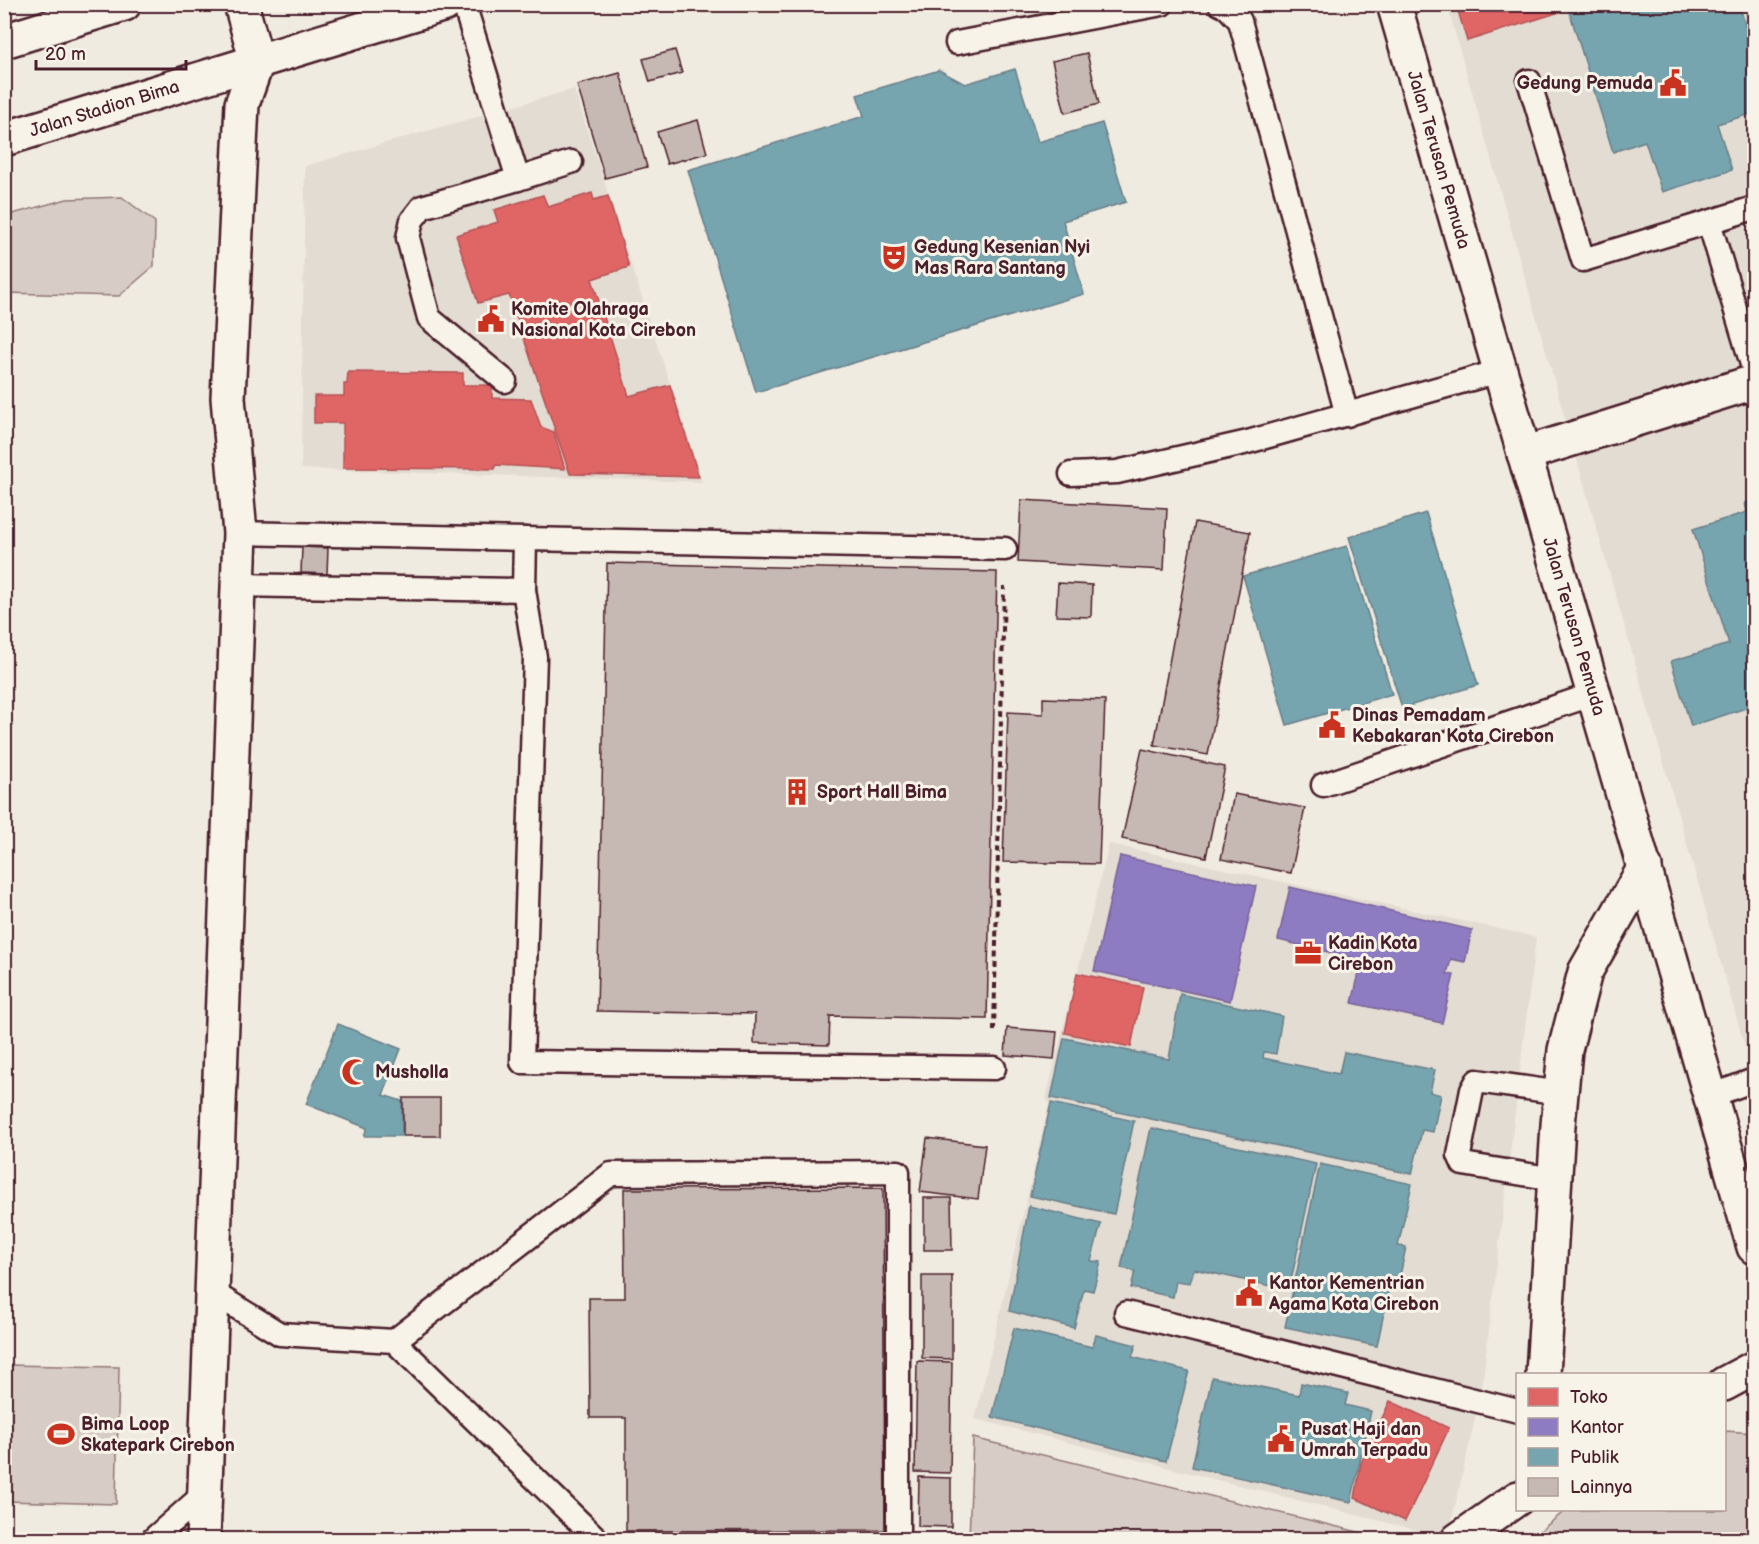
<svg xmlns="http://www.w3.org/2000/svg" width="1759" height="1544" viewBox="0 0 1759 1544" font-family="'Balsamiq Sans',sans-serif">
<rect width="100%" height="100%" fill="#f0ebe0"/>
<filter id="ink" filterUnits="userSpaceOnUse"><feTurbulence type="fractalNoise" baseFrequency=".0167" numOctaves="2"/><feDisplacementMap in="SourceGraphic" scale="12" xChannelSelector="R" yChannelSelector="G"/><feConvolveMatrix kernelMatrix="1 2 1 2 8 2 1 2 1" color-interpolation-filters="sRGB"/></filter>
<g filter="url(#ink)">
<g fill="#e3dcd2">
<path d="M1447,5H1754V1079Z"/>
<path d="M574,89L702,482L301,469L305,166Z"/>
<path d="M1109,844L1536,937L1482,1388L1448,1538L975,1419L1049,1104L1046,1098Z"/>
</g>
<g fill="#d8cdc6" stroke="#917678" stroke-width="1.5">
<path d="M122,197L155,222L154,266L119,296L5,293V216L67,199Z"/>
<path d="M5,1365L119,1367L116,1504L5,1501Z"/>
<path d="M1725,1431L1754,1433V1539H1530L1566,1510H1724Z"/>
<path d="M973,1438L1387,1539H969Z"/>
</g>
<g fill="#e06666" stroke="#b35154" stroke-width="1.5">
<path d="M1456,4H1558L1560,12L1467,41Z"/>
<path d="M592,193L594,200L608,196L629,267L592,279L629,396L670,385L699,477L570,474L509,295L478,303L456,235L498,222L494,210L543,195L548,207Z"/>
<path d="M348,372L463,373V385H492V398L531,399L541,427L554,432L565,469L495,465V469L343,468V423H314V396H344V384H347Z"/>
<path d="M1077,973L1143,987L1131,1047L1065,1033Z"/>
<path d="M1390,1401L1449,1428L1405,1521L1355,1498L1361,1463Z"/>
</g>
<g fill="#8e7cc3" stroke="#7a6095" stroke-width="1.5">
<path d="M1120,856L1256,886L1230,1001L1094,971Z"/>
<path d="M1290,887L1472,930L1465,962L1451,959L1447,974L1454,975L1442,1023L1352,1003L1362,960L1278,940Z"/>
</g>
<g fill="#76a5af" stroke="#697d87" stroke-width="1.5">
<path d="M1567,4H1739L1754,54V113L1717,124L1732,170L1662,192L1645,141L1613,152Z"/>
<path d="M1015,69L1038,142L1102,123L1126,202L1063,221L1084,294L756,392L688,170L864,116L857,95L939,70L965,84Z"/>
<path d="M1754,500V732L1746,708L1691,726L1671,661L1729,644L1693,529L1747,512L1745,503Z"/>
<path d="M1426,513L1478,685L1402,708L1349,537Z"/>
<path d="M1347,546L1392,694L1287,725L1243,576Z"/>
<path d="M1180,994L1282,1016L1276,1054L1264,1052L1263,1058L1339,1074L1344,1052L1435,1070L1430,1092L1441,1095L1433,1132L1422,1130L1412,1174L1051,1098L1064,1038L1169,1059Z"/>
<path d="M338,1024L401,1049L383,1095L402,1101V1136H364L367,1128L306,1104Z"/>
<path d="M1051,1103L1134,1121L1114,1214L1030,1196Z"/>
<path d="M1151,1128L1316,1164L1289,1290L1194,1269L1190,1283L1176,1281L1173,1297L1131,1288L1135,1271L1121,1268Z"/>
<path d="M1320,1164L1412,1184L1398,1246L1406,1247L1397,1290L1389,1288L1377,1346L1285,1327Z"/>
<path d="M1029,1206L1101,1224L1091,1261L1101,1262L1093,1291L1084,1289L1074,1328L1009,1311Z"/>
<path d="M1014,1328L1092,1347L1096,1335L1136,1345L1132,1357L1189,1371L1166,1461L992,1417Z"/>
<path d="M1212,1377L1299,1395L1301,1383L1348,1393L1345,1405L1371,1411L1351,1502L1192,1467Z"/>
</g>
<g fill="#c6b8b3" stroke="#4a1f2b" stroke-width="1.5">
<path d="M675,50L682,73L650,82L643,59Z"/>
<path d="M1087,53L1099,104L1065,113L1052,61Z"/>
<path d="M620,73L647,167L605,178L577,85Z"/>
<path d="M698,120L707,153L667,164L657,132Z"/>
<path d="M1021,500L1167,508L1164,570L1018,562Z"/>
<path d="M1195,522L1250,532L1208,755L1154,745Z"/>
<path d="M302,547L328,548L327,574L301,573Z"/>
<path d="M607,563L997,572L987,1019L830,1016L829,1045L754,1043L755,1014L597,1011Z"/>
<path d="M1058,583L1092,585L1091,617L1056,616Z"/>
<path d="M1043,698L1105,700L1099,864L1003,862L1008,712L1043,714Z"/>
<path d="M1142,749L1225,767L1206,857L1122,839Z"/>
<path d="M1234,794L1305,808L1291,873L1221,859Z"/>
<path d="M1007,1028L1057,1032L1054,1059L1005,1055Z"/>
<rect x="403" y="1098" width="37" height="38"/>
<path d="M927,1138L985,1145L978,1199L920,1192Z"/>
<path d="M883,1188L885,1530L626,1531V1418H590L589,1298H625L624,1189Z"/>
<path d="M924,1198H951L952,1250H924Z"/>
<path d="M922,1276H952V1359L922,1358Z"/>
<path d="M917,1361L952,1362L950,1473L915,1472Z"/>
<path d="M919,1477L951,1478V1527L918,1526Z"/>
</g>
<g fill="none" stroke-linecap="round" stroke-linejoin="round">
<defs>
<g id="service">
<path d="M464,4L518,179L422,207L412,220L408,238L429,318L505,381"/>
<path d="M1220,4L1228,8L1240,21L1347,415"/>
<path d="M957,43L1162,4"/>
<path d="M1529,81L1583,260L1709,222"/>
<path d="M518,179L571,162"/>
<path d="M1754,208L1709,222L1754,371"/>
<path d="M1071,474L1117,472L1244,443L1500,371"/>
<path d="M240,533L1005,549"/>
<path d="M525,539L524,590L535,657L522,1062L994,1068"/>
<path d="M238,585L524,590"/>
<path d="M1323,785L1594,694"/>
<path d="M1711,1096L1754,1080"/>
<path d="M1554,1179L1463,1164L1459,1155L1472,1090L1477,1081L1561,1093"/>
<path d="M212,1292L280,1334L394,1341L598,1540"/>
<path d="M1126,1313L1518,1411"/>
<path d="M394,1341L611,1174L898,1172V1540"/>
<path d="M152,1540L204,1494"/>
</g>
<g id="minor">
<path id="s1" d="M1394,4L1754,1247"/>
<path d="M1524,454L1754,382"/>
<path d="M1543,1374L1558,1125L1565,1050L1585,972L1645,867"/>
<path d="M1724,1384L1754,1368"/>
<path d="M203,1540L240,533L228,398L242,104L257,62"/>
<path d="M1458,1540L1518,1498"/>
</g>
<g id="tertiary">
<path d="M241,4L257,62"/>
<path d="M4,41L124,4"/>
<path id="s2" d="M4,139L445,4"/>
</g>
</defs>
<use href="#service" stroke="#4a1f2b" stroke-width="27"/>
<use href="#minor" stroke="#4a1f2b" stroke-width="38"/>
<use href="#tertiary" stroke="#4a1f2b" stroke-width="38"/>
<path stroke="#4a1f2b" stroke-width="4" stroke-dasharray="6 4.5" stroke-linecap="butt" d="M994,1031L1004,586"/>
<use href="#service" stroke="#f7f3e8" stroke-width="22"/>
<use href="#minor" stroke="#f7f3e8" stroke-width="33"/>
<use href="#tertiary" stroke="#f7f3e8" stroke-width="33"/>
</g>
</g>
<defs>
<symbol id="civic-bare" viewBox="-9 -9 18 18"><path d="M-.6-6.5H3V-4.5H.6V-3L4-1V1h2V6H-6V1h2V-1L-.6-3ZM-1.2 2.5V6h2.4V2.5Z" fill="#c8321e" stroke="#f7f3e8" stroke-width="2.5" paint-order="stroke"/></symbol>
<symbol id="theatre-bare" viewBox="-9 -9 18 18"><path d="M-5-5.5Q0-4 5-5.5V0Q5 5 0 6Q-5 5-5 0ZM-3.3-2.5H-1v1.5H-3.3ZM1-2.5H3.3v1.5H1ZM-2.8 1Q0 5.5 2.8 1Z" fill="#c8321e" stroke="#f7f3e8" stroke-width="2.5" paint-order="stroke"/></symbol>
<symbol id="building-bare" viewBox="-9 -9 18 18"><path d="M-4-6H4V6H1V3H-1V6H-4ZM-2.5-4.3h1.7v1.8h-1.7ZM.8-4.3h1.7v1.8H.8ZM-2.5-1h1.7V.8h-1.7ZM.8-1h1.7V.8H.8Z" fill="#c8321e" stroke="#f7f3e8" stroke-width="2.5" paint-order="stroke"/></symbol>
<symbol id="office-bare" viewBox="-9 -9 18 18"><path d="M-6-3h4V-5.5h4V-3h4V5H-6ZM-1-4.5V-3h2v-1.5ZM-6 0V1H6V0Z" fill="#c8321e" stroke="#f7f3e8" stroke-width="2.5" paint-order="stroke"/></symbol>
<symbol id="mosque-bare" viewBox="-9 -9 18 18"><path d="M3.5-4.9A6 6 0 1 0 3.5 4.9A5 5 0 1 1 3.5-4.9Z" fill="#c8321e" stroke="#f7f3e8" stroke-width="2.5" paint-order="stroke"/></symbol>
<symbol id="stadium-bare" viewBox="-9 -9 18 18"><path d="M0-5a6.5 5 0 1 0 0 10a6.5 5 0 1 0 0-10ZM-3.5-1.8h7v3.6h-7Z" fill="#c8321e" stroke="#f7f3e8" stroke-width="2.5" paint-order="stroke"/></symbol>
</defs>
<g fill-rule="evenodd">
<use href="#civic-bare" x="1654" y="64" width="38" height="38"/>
<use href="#theatre-bare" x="875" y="238" width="38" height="38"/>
<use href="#civic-bare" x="472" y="300" width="38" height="38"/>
<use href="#civic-bare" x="1313" y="706" width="38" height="38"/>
<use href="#building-bare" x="778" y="773" width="38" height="38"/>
<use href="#office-bare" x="1289" y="934" width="38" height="38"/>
<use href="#mosque-bare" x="336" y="1053" width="38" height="38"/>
<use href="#civic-bare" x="1230" y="1274" width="38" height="38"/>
<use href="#stadium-bare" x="42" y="1415" width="38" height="38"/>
<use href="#civic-bare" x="1262" y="1420" width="38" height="38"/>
</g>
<g text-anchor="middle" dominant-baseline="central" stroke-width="6" stroke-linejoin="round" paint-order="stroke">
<g font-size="18" font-weight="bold" fill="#4a1f2b" stroke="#f7f3e8" text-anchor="start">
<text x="1653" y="83" text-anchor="end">Gedung Pemuda</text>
<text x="914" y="247">Gedung Kesenian Nyi<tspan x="914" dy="21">Mas Rara Santang</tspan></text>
<text x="511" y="309">Komite Olahraga<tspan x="511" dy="21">Nasional Kota Cirebon</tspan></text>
<text x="1352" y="715">Dinas Pemadam<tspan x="1352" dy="21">Kebakaran Kota Cirebon</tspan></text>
<text x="817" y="792">Sport Hall Bima</text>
<text x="1328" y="943">Kadin Kota<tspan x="1328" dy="21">Cirebon</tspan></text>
<text x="375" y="1072">Musholla</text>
<text x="1269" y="1283">Kantor Kementrian<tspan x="1269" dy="21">Agama Kota Cirebon</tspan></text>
<text x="81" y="1424">Bima Loop<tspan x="81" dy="21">Skatepark Cirebon</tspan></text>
<text x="1301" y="1429">Pusat Haji dan<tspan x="1301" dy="21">Umrah Terpadu</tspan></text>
</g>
<g font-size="18" fill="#4a1f2b" stroke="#f7f3e8">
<text stroke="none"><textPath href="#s2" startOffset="105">Jalan Stadion Bima</textPath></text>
<text stroke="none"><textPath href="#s1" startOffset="162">Jalan Terusan Pemuda</textPath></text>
<text stroke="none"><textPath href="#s1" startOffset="648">Jalan Terusan Pemuda</textPath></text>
</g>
</g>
<rect width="1759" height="1544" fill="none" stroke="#f7f3e8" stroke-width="24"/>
<rect x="12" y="12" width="1735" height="1520" fill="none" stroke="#4a1f2b" stroke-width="2" filter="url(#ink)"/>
<rect x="1516" y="1373" width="210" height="138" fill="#f7f3e8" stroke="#b29e9c" stroke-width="1.5"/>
<rect x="1528" y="1388" width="30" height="18" fill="#e06666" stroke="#b29e9c" stroke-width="1.5"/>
<text x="1570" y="1403" font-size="18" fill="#4a1f2b">Toko</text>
<rect x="1528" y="1418" width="30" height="18" fill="#8e7cc3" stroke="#b29e9c" stroke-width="1.5"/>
<text x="1570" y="1433" font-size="18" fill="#4a1f2b">Kantor</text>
<rect x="1528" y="1448" width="30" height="18" fill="#76a5af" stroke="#b29e9c" stroke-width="1.5"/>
<text x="1570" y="1463" font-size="18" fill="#4a1f2b">Publik</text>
<rect x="1528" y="1478" width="30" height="18" fill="#c6b8b3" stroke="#b29e9c" stroke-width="1.5"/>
<text x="1570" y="1493" font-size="18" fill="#4a1f2b">Lainnya</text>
<path d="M36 60v9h150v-9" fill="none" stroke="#4a1f2b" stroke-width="3"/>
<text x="45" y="60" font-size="18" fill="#4a1f2b" stroke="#f7f3e8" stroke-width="4.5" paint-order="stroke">20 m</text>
</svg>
